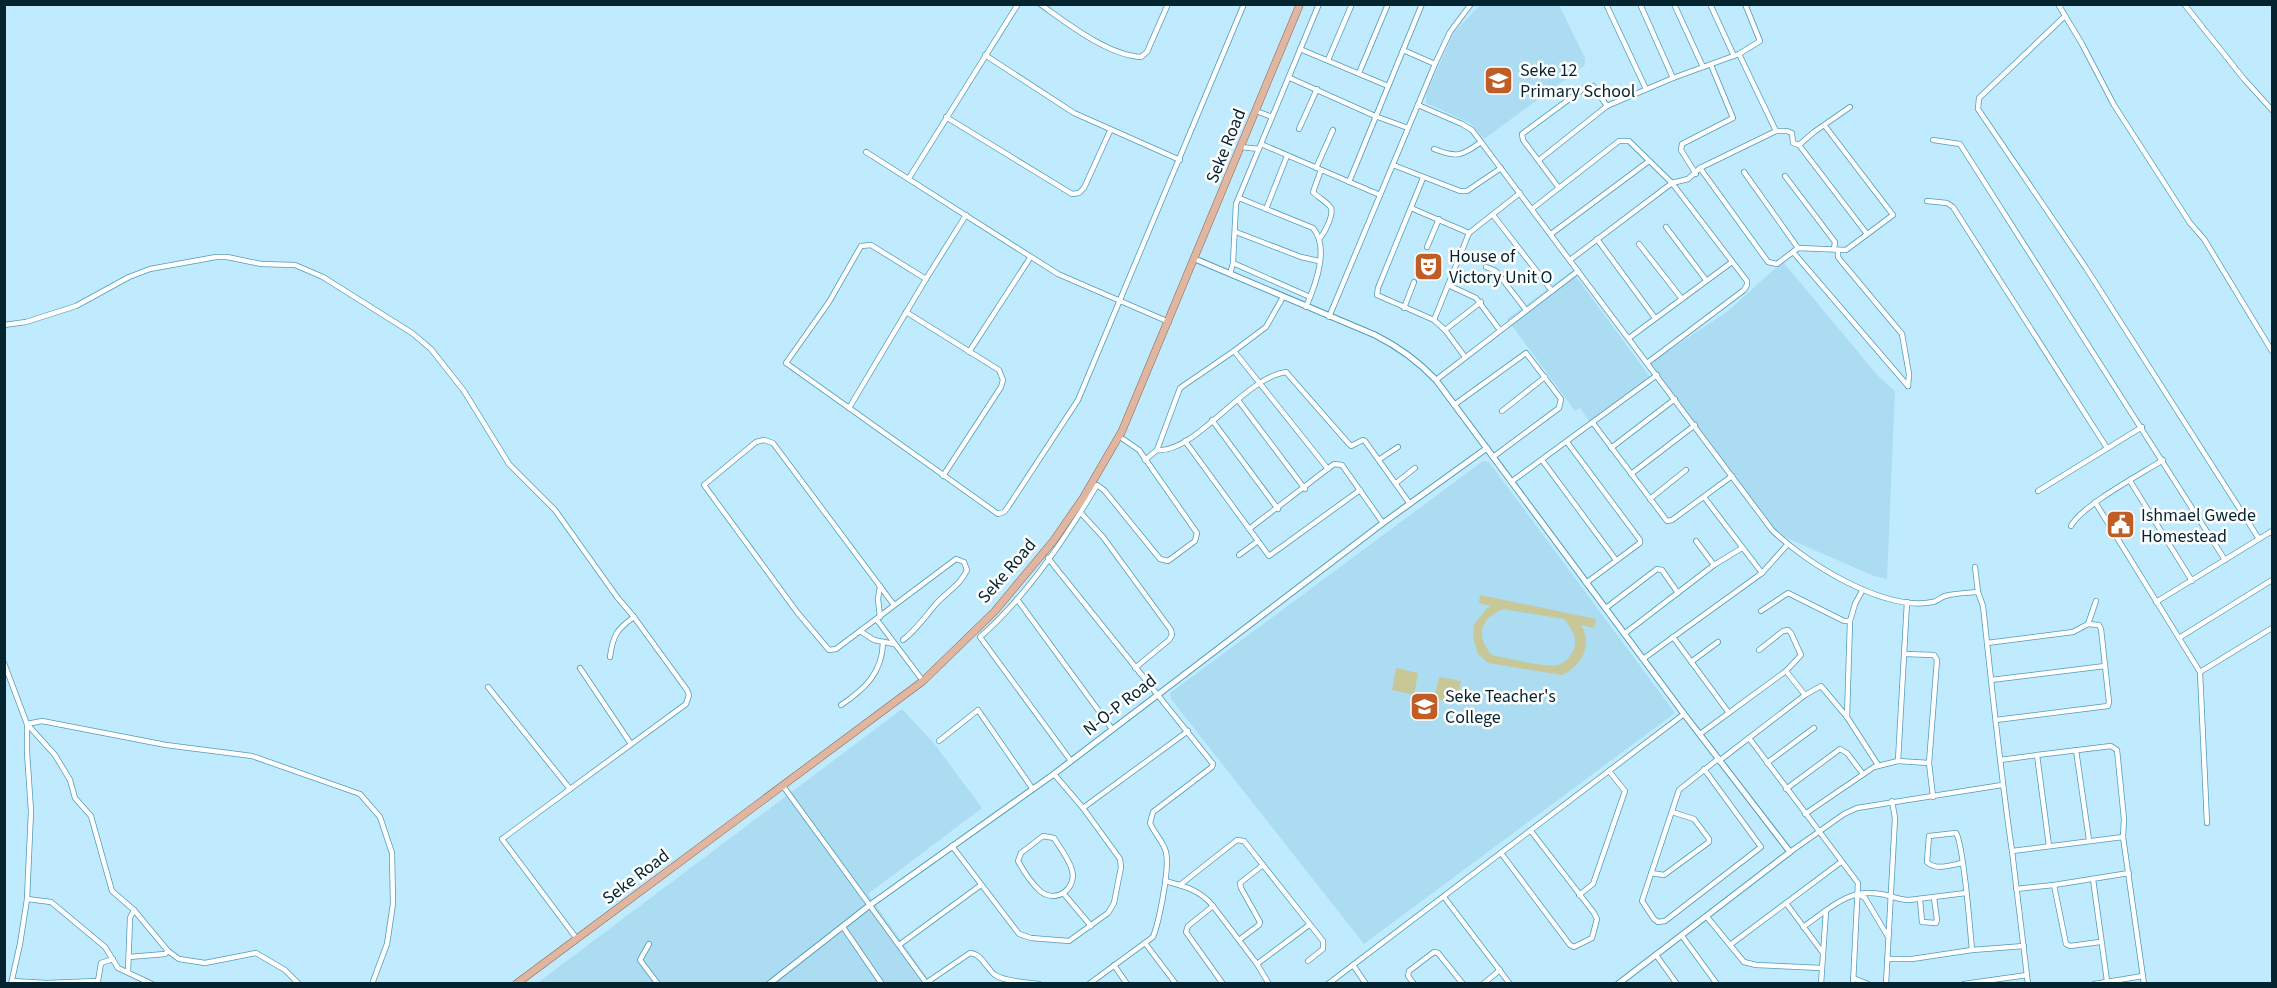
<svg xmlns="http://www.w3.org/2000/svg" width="2277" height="988" viewBox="0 0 2277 988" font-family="'Source Sans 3',sans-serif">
<rect width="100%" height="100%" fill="#c0ebfe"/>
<g fill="#acdcf1">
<path d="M1481,4L1559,5L1585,58V65L1484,139L1470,123L1426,103V94L1454,32Z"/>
<path d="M1784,263L1879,377L1895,391L1887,579L1874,576L1775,533L1647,365L1728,311L1772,271Z"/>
<path d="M1572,271L1650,377L1590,422L1580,408L1575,411L1507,319Z"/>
<path d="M1483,461L1489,462L1675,713L1364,944L1171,699L1170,693Z"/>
<path d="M902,709L933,742L982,808L868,894L931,983L536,984Z"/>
</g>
<g fill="#c8c797" fill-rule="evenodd">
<path d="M1480,595L1596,619L1594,628L1581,625C1593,645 1582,666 1562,675L1488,663L1478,654L1473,637L1474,625L1486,609L1491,606L1479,603ZM1503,609L1564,619C1571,628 1578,637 1574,649C1571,656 1565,663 1558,665C1546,668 1506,658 1492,655C1475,637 1480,618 1503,609Z"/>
<path d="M1396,668L1418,673L1414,695L1392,690Z"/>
<path d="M1439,677L1461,681L1457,703L1434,699Z"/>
</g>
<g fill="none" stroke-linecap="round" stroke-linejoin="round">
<defs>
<g id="minor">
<path d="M1040,4C1067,23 1107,55 1141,57L1147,52L1168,4"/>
<path d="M1606,4L1646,89"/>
<path d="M1640,4L1673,78"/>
<path d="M1674,4L1703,67"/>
<path d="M1710,4L1734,56"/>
<path d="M2058,4L2082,44L2114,105L2190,223L2204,239L2272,351"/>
<path d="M2184,4L2244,79L2272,110"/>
<path d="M2065,16L1979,98L1978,109L2086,268L2259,539"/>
<path d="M1300,49L1388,86"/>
<path d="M1403,50L1435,64"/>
<path d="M1739,54L1776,131"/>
<path d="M985,55L1074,113L1180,160"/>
<path d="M1328,60L1352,4"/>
<path d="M1359,73L1388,4"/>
<path d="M1290,78L1375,116L1408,128"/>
<path d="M1418,105L1462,124L1472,130L1772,530C1806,563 1884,612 1933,602C1938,601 1941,597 1945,596C1956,593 1967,593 1978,592"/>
<path d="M1256,111L1272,117"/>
<path d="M946,117L1072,194L1079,193L1084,188L1110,131"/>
<path d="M1299,129L1317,89"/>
<path d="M1933,140L1960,144L2225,560"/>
<path d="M1261,144L1380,195"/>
<path d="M1799,145L1814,132L1850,107"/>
<path d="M1241,147L1259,149"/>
<path d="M1434,149C1457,158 1462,156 1481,142"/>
<path d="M866,152L1058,274L1169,322"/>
<path d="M1539,160L1607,106L1673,78L1739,54L1760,41L1745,4"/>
<path d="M1393,165L1460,191H1467L1501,168"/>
<path d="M1316,168L1333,130"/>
<path d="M1700,168L1776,131H1787L1792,133L1793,143L1799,145L1867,234"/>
<path d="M1744,172L1798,248"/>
<path d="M1696,174L1681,150L1682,144L1733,118L1711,65"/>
<path d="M1785,176L1835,242L1834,249"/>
<path d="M909,178L1018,4"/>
<path d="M1423,178L1378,288L1377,295L1434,320L1445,330L1465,357"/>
<path d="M1349,182L1422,4"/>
<path d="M1559,188L1523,140L1522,134L1587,86H1593L1607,106"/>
<path d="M1239,198L1313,228C1330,248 1315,286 1306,307"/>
<path d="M1927,201L1947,203L1953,207L2107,448"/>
<path d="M1411,208L1469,233"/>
<path d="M1266,209L1287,156"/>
<path d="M1532,209L1619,141H1629L1672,183L1688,179L1700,168L1768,262L1777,264L1798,248L1846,250L1893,215L1825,126"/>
<path d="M966,215L926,279L871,245L861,246L829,302L786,363L998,514L1004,512L1008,507L1078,400L1244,4"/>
<path d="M1493,215L1552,291"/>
<path d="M1666,227L1706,280"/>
<path d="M1236,232L1301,257L1319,261"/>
<path d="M1551,234L1649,161"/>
<path d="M1319,239C1324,234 1334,215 1331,208C1328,202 1317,197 1313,192L1321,170"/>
<path d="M1597,239L1655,318"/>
<path d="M1639,244L1682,299"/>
<path d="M1427,247L1439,219"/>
<path d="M1838,250V257L1841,261L1902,334L1909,374L1908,386"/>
<path d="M1793,252L1908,386"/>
<path d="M1570,260L1672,183L1747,281V285L1744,290L1647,363"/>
<path d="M1233,263L1310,297"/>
<path d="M1486,267L1496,271L1526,310"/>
<path d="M1230,274L1233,263L1236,204L1319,4"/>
<path d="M1448,285L1476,298L1499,329"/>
<path d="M1283,297L1266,327L1234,351L1328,469"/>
<path d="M1404,308L1414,282"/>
<path d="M906,312L999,370L1003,380L1001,387L943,476"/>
<path d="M1329,317L1435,64L1450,32L1471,4"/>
<path d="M1434,320L1469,233L1520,193"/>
<path d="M4,325L26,322L76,306L129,277L150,269L216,257H227L261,264L295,265L323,277L412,333L431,349L464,391L509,464L555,510L617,597L634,617L687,690L689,695L686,704L502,839L577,939"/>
<path d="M1445,330L1481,302"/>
<path d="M1629,338L1732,262"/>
<path d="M969,352L1030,258"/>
<path d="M1436,380L1578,271"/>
<path d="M1238,400L1305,489"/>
<path d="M1454,405L1526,353L1561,399L1559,408L1493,457"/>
<path d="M849,408L926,279"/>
<path d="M1502,411L1545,377"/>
<path d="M1212,420L1278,509"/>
<path d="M1593,423L1667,521L1672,520L1732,476"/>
<path d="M1185,441L1269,556L1360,490"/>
<path d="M1567,442L1640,540V543L1586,583"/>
<path d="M1611,448L1675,399"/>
<path d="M1157,450L1180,388L1234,351"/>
<path d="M1380,459L1398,447"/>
<path d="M1145,460L1157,450C1195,454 1244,378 1286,372L1349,444L1351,446L1363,440L1365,441L1410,504"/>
<path d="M1542,460L1616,560"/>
<path d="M1631,474L1695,425"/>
<path d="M2130,481L2192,581"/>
<path d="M1511,482L1657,375"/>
<path d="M1396,483L1415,468"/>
<path d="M2038,491L2142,427"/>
<path d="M1650,499L1686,470"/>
<path d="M2095,502L2200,672L2207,823"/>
<path d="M1081,513L1103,537L1171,630L1172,635L1169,640L1135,668"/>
<path d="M2071,526C2081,506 2141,474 2163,460"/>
<path d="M1249,529L1334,464L1342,465L1383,523"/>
<path d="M1696,541L1714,565"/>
<path d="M1239,555L1258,541"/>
<path d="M1048,558L1213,764L1212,767L1153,812L1150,823C1154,833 1163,841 1166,852C1170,868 1159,922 1153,937L1089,984"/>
<path d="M1975,567L1978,592L1983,606C1992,688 2000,769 2012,851L2123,837"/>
<path d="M1762,573L1787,545"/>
<path d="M1017,599L1112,729"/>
<path d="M1907,602L1898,761L1929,763"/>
<path d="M2156,602L2272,531"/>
<path d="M894,605L773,443L764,440L756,442L704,485L797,612L829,650L836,649L956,559L964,562L967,570C960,586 946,592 935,605C925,617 916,630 903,640"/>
<path d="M1606,608L1657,569L1662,570L1678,593"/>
<path d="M1761,611L1788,593L1844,621H1850L1855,604L1862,591"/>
<path d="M880,617L878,599L880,586"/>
<path d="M877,620L923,681"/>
<path d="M1850,621L1847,717L1878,765"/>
<path d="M860,631L874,640L894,644"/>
<path d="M1624,634L1714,565L1742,548"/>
<path d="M1673,637L1729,713"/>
<path d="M2179,638L2272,580"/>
<path d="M1987,643L2073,632L2088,624L2096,601"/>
<path d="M1905,654L1934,655L1937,660L1929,763L1933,797"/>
<path d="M610,657C613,635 617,629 634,617"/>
<path d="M1643,659L1762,573L1704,497"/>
<path d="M1691,662L1718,642"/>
<path d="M4,663L27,724V752L31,811L27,899L20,944L11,984"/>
<path d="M580,668L631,744"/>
<path d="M2200,672L2272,628"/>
<path d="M1991,680L2105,666"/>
<path d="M488,687L570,789"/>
<path d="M1805,695L1821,686L1847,717"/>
<path d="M841,705C865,689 882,673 883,643"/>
<path d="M1996,720L2108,706L2109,702L2101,629L2099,625L2088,624"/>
<path d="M1700,734L1786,671L1801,655L1791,633L1788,630L1783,631L1759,650"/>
<path d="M1749,738L1858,883L1853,984"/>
<path d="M939,741L978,710L1032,788"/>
<path d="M2076,750L2089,840"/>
<path d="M2037,755L2111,746L2117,750L2124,819L2123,837L2144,984"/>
<path d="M2000,760L2037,755L2049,846"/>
<path d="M1071,761L980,637C1025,598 1067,536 1097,485L1104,490L1160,559L1168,561L1195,541L1197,533L1139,450L1123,439"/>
<path d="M1719,761L1805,695L1786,671"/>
<path d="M1767,763L1814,728"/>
<path d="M1704,769L1761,847L1665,921L1658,922L1654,919L1642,901L1679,790L1718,759"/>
<path d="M783,786L927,984"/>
<path d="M1786,789L1840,749L1847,753L1863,774"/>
<path d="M1083,808L1188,731"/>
<path d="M1805,814L1874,767L1898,761"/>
<path d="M1043,836L1054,838C1060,848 1069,859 1072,870C1077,889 1056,904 1040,891C1032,884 1023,870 1018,861L1021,853Z"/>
<path d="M952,846L1019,934L1031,938L1069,941L1108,913L1114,903L1121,867L1120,859L1083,808L1054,774"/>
<path d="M2012,851L2028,984"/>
<path d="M1790,852L1844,814L1857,808L2002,785"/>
<path d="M1501,853L1570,945L1574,947L1592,938L1597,919L1594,913L1531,831"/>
<path d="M1651,873L1664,875L1709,842V839L1694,819L1672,812"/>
<path d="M2093,879L2107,981"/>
<path d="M1165,881C1184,886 1200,890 1213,906L1188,926L1186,932L1223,984"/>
<path d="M1180,885L1237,840L1244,841L1323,941V949L1308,961"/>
<path d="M2054,885L2066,944L2070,946L2100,942"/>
<path d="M2016,889L2054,885L2129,873"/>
<path d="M1064,894L1091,926"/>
<path d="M1858,894L1865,898L1887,935"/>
<path d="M1579,895L1593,884L1625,791L1609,771"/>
<path d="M1444,897L1510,984"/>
<path d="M27,899L51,902L105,947L118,968L152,984"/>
<path d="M1920,900L1922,922L1936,923L1937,920L1934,898"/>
<path d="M1786,903L1823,953"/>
<path d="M1213,906L1257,964L1269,984"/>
<path d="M1707,917L1744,962L1756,965L1821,968"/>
<path d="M843,927L882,984"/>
<path d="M1803,927C1828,910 1848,888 1880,894C1890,895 1898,900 1909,900L1966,893"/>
<path d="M1682,936L1717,984"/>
<path d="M1239,940L1259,925L1260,922L1241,888L1240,883L1263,865"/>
<path d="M1145,943L1176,984"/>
<path d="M649,944L640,960L658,984"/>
<path d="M899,945L981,885"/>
<path d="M1730,945L1841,862"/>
<path d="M1972,950L2024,946"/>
<path d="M1656,955L1677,984"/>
<path d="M129,957L165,954L168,951"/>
<path d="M1887,959H1912L1972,950C1970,930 1964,845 1956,833L1929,836L1927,862C1936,871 1951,865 1962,863"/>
<path d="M1257,964L1309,925"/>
<path d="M1114,965L1127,984"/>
<path d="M1353,965L1366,984"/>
<path d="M128,972L130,918L134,910"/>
<path d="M1853,978L1868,984"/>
<path d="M12,981L47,983L98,981L101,963L113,959"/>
<path d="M926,983L970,953C982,954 986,968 995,975C1006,982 1026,982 1039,984"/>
<path d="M299,984L285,970L256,953L205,963L179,959L168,951L134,910L112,891L91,816L75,798L70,780L55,755L27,724L42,721L166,745L252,756L360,794L380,817L392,853L393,904L387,944L372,984"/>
<path d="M1328,984L1684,714"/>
<path d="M1414,984L1408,976L1409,971L1434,952L1438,953L1463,984"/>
<path d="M1483,984L1500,970"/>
<path d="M1821,984L1826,911"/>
<path d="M1886,984L1895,818L1892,801"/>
<path d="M1964,984L2027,975"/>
<path d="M2094,984L2143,976"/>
</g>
<g id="tertiary">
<path d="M1195,259L1375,335C1399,347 1418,361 1436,380L1684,714L1790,852L1618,984"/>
<path d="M769,984L870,905L1054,774L1383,523L1487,448"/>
</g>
<path id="primary" d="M516,984L923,681L995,611L1054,540L1083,498L1122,431L1300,4"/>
</defs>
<use href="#minor" stroke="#509bb9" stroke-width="6"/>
<use href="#tertiary" stroke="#509bb9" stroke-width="7"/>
<use href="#primary" stroke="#876350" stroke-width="8"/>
<use href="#minor" stroke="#fff" stroke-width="4.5"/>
<use href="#tertiary" stroke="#fff" stroke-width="5"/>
<use href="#primary" stroke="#e1b6a1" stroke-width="7"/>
</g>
<defs>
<symbol id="school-square" viewBox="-11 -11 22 22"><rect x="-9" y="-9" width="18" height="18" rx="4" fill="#c05d24" stroke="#fff"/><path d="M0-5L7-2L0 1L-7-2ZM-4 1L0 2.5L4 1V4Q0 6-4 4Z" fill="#fff"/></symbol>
<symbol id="theatre-square" viewBox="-11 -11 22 22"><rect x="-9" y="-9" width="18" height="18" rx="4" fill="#c05d24" stroke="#fff"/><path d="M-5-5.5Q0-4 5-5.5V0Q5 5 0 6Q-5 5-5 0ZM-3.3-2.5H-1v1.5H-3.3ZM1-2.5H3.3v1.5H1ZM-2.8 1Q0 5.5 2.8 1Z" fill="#fff"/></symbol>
<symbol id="civic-square" viewBox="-11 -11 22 22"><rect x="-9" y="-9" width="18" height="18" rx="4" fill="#c05d24" stroke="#fff"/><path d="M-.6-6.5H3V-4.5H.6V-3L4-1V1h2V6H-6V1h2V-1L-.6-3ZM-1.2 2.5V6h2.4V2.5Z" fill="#fff"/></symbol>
<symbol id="university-square" viewBox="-11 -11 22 22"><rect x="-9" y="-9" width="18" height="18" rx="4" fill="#c05d24" stroke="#fff"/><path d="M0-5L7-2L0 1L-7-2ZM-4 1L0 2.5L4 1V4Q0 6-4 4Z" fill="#fff"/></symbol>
</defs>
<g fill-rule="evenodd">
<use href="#school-square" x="1482" y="64" width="33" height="33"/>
<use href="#theatre-square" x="1412" y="250" width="33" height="33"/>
<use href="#civic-square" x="2104" y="508" width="33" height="33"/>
<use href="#university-square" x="1408" y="690" width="33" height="33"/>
</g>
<g text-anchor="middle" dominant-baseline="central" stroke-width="5" stroke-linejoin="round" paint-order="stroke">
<g font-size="18" fill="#042430" stroke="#fff" text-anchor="start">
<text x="1520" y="70">Seke 12<tspan x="1520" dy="21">Primary School</tspan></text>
<text x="1449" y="256">House of<tspan x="1449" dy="21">Victory Unit O</tspan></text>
<text x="2141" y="515">Ishmael Gwede<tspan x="2141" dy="21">Homestead</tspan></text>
<text x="1445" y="696">Seke Teacher's<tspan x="1445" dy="21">College</tspan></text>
</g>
<g font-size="18" fill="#042430" stroke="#fff">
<text transform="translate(1226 146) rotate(-68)">Seke Road</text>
<text transform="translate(1007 571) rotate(-49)">Seke Road</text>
<text transform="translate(1120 705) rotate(-38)">N-O-P Road</text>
<text transform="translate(636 877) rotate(-37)">Seke Road</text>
</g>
</g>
<rect width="2277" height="988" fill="none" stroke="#042430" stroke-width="12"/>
</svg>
